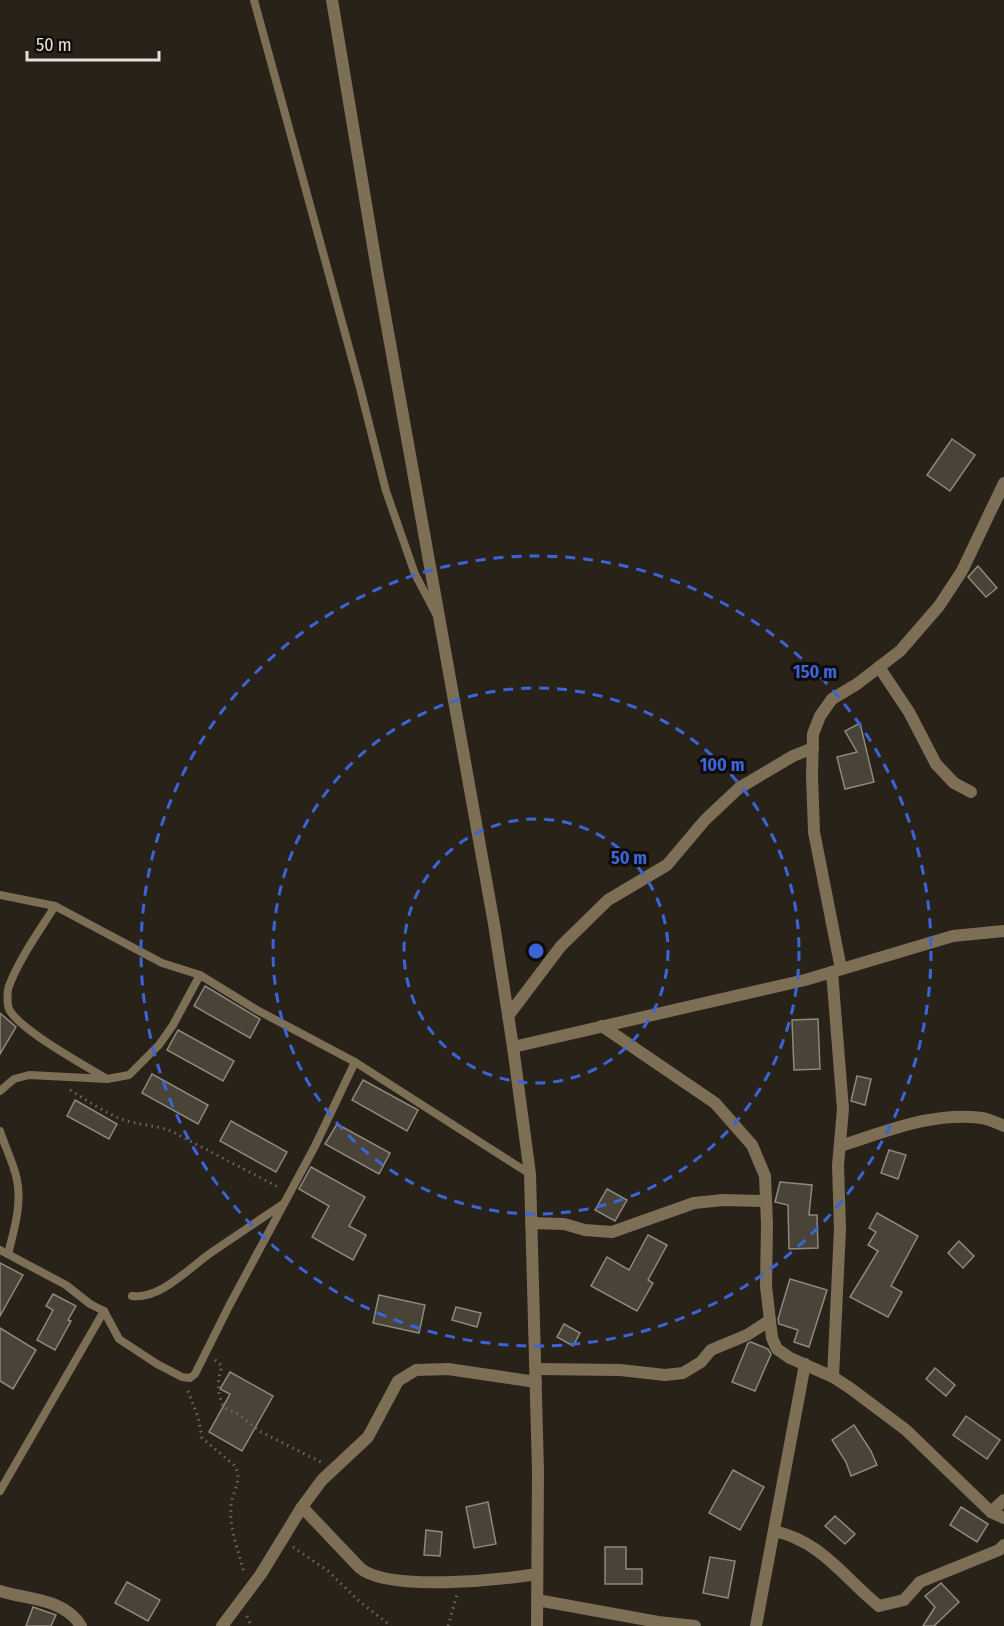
<svg xmlns="http://www.w3.org/2000/svg" width="1004" height="1626" viewBox="0 0 1004 1626" font-family="'Fira Sans Condensed',sans-serif">
<rect width="100%" height="100%" fill="#282218"/>
<g fill="#494338" stroke="#8f887c" stroke-width="1.5">
<path d="M952,439L975,455L950,491L927,475Z"/>
<path d="M978,566L997,588L986,597L968,577Z"/>
<path d="M860,723L874,782L845,789L837,757L857,752L845,731Z"/>
<path d="M205,986L260,1019L250,1038L194,1006Z"/>
<path d="M0,1013L16,1027L0,1054Z"/>
<path d="M818,1019L820,1069L794,1070L792,1020Z"/>
<path d="M178,1030L234,1061L223,1081L167,1050Z"/>
<path d="M152,1074L208,1105L198,1124L142,1093Z"/>
<path d="M857,1076L871,1079L865,1105L851,1101Z"/>
<path d="M363,1080L418,1110L407,1131L352,1100Z"/>
<path d="M75,1100L117,1124L109,1139L67,1116Z"/>
<path d="M231,1121L287,1152L276,1172L220,1141Z"/>
<path d="M337,1124L390,1153L379,1174L325,1144Z"/>
<path d="M889,1150L906,1155L898,1179L881,1173Z"/>
<path d="M311,1167L365,1197L349,1226L366,1235L353,1260L312,1237L329,1206L299,1189Z"/>
<path d="M780,1182L812,1185L809,1215H817L818,1248L789,1249L788,1205L775,1202Z"/>
<path d="M607,1189L627,1200L615,1221L595,1210Z"/>
<path d="M877,1213L918,1236L891,1286L902,1292L888,1317L850,1297L878,1251L868,1245L876,1232L869,1228Z"/>
<path d="M648,1235L667,1245L648,1280L653,1283L637,1311L591,1286L607,1257L629,1270Z"/>
<path d="M959,1241L974,1256L963,1268L948,1253Z"/>
<path d="M0,1263L23,1275L0,1316Z"/>
<path d="M790,1279L827,1290L809,1347L794,1342L798,1330L779,1324L778,1319Z"/>
<path d="M53,1294L76,1306L68,1320L71,1321L55,1350L37,1340L53,1310L46,1306Z"/>
<path d="M379,1295L425,1305L419,1333L373,1323Z"/>
<path d="M456,1307L481,1313L477,1327L452,1320Z"/>
<path d="M564,1324L580,1333L573,1346L557,1337Z"/>
<path d="M0,1328L36,1350L13,1389L0,1381Z"/>
<path d="M751,1342L768,1349L771,1354L755,1391L732,1382L748,1343Z"/>
<path d="M935,1368L955,1385L946,1396L926,1379Z"/>
<path d="M230,1372L273,1396L242,1451L209,1432L230,1394L220,1389Z"/>
<path d="M966,1416L1000,1440L987,1459L953,1435Z"/>
<path d="M854,1425L871,1451L877,1465L851,1476L846,1462L832,1440Z"/>
<path d="M733,1470L764,1487L740,1530L709,1513Z"/>
<path d="M488,1502L496,1544L474,1548L466,1507Z"/>
<path d="M961,1507L988,1524L977,1542L950,1525Z"/>
<path d="M835,1516L855,1534L845,1544L825,1526Z"/>
<path d="M426,1530L442,1532L440,1556L424,1555Z"/>
<path d="M605,1547H626V1569H642V1584H605Z"/>
<path d="M710,1557L735,1561L728,1598L703,1593Z"/>
<path d="M127,1582L160,1600L148,1621L115,1603Z"/>
<path d="M941,1583L959,1602L934,1626H923L935,1607L925,1596Z"/>
<path d="M33,1607L56,1615L51,1626H26Z"/>
</g>
<g fill="none" stroke-linecap="round" stroke-linejoin="round">
<g stroke="#6d685f" stroke-width="3" stroke-dasharray="1.5 4.5" stroke-linecap="butt">
<path d="M70,1090C88,1101 105,1113 124,1120C139,1125 155,1125 171,1131L280,1188"/>
<path d="M215,1360L222,1366C217,1382 217,1393 224,1408L238,1414L261,1432L321,1462"/>
<path d="M188,1391L198,1417L202,1438L234,1465C244,1480 232,1491 231,1506C229,1530 239,1551 244,1573"/>
<path d="M293,1547L328,1571L359,1601L391,1626"/>
<path d="M247,1616L251,1626"/>
<path d="M448,1626L457,1595"/>
</g>
<g stroke="#7d6f55" stroke-width="8">
<path d="M254,0L360,388L386,491L415,574L436,614"/>
<path d="M0,895L55,906L162,963L200,975L257,1010L355,1062L530,1174"/>
<path d="M55,906C40,930 19,959 9,986C7,991 7,1004 9,1009C18,1029 86,1066 107,1079"/>
<path d="M0,1091L14,1079L29,1075L107,1079L129,1075L159,1045L173,1025L200,975"/>
<path d="M0,1131C5,1147 14,1164 17,1180C22,1205 14,1230 8,1254"/>
<path d="M0,1250L66,1285L90,1304L104,1311L119,1339L157,1364L182,1377L190,1378L195,1374L229,1306L315,1146L355,1062"/>
<path d="M132,1296C160,1300 190,1267 212,1252C236,1236 259,1220 283,1204"/>
<path d="M0,1491L104,1311"/>
</g>
<g stroke="#7d6f55" stroke-width="12">
<path d="M879,667L909,712L936,764L954,783L971,792"/>
<path d="M841,969L814,832L812,776L813,734L820,716L832,699L857,684L900,651L939,606L962,571L1004,483"/>
<path d="M832,972L843,1109L838,1165L840,1229L833,1377"/>
<path d="M508,1016L561,946L608,900L667,865L705,820L739,788L793,756L813,748"/>
<path d="M602,1026L715,1103L752,1145L765,1176L767,1224L766,1286L772,1338L777,1349L790,1358L833,1377L850,1388L906,1430L991,1512L1004,1518"/>
<path d="M513,1047L805,980L953,936L1004,931"/>
<path d="M840,1146C885,1132 933,1111 982,1118C989,1119 997,1123 1004,1126"/>
<path d="M531,1223L564,1224L585,1230L612,1232L694,1203L723,1200L766,1201"/>
<path d="M536,1369L620,1370L665,1375L683,1373L701,1362L711,1350L747,1335L769,1321"/>
<path d="M302,1507L360,1568C388,1592 500,1580 537,1574"/>
<path d="M991,1512L1004,1500"/>
<path d="M774,1531C821,1541 843,1577 879,1606L904,1600L920,1582L999,1550L1004,1545"/>
<path d="M0,1591C28,1600 64,1598 81,1626"/>
<path d="M537,1600L658,1622L695,1626"/>
<path d="M222,1626L261,1574L302,1507L322,1480L368,1437L398,1381L416,1370L448,1369L536,1382"/>
<path d="M756,1626L805,1364"/>
</g>
<path stroke="#7d6f55" stroke-width="12" d="M332,0L378,276L494,924L513,1047L530,1174L538,1471L537,1626"/>
</g>
<g fill="none" stroke="#3b64d8" stroke-width="3" stroke-dasharray="10 8">
<circle cx="536" cy="951" r="132"/>
<circle cx="536" cy="951" r="263"/>
<circle cx="536" cy="951" r="395"/>
</g>
<circle cx="536" cy="951" r="9" fill="#3b64d8" stroke="#0f0c08" stroke-width="3"/>
<g font-size="18" text-anchor="middle" font-weight="bold" fill="#3b64d8" stroke="#0f0c08" stroke-width="6" stroke-linejoin="round" paint-order="stroke">
<text x="815" y="678">150 m</text>
<text x="722" y="771">100 m</text>
<text x="629" y="864">50 m</text>
</g>
<path d="M27 51v9h132v-9" fill="none" stroke="#e4e1da" stroke-width="3"/>
<text x="36" y="51" font-size="18" fill="#e4e1da" stroke="#0f0c08" stroke-width="4.5" paint-order="stroke">50 m</text>
</svg>
